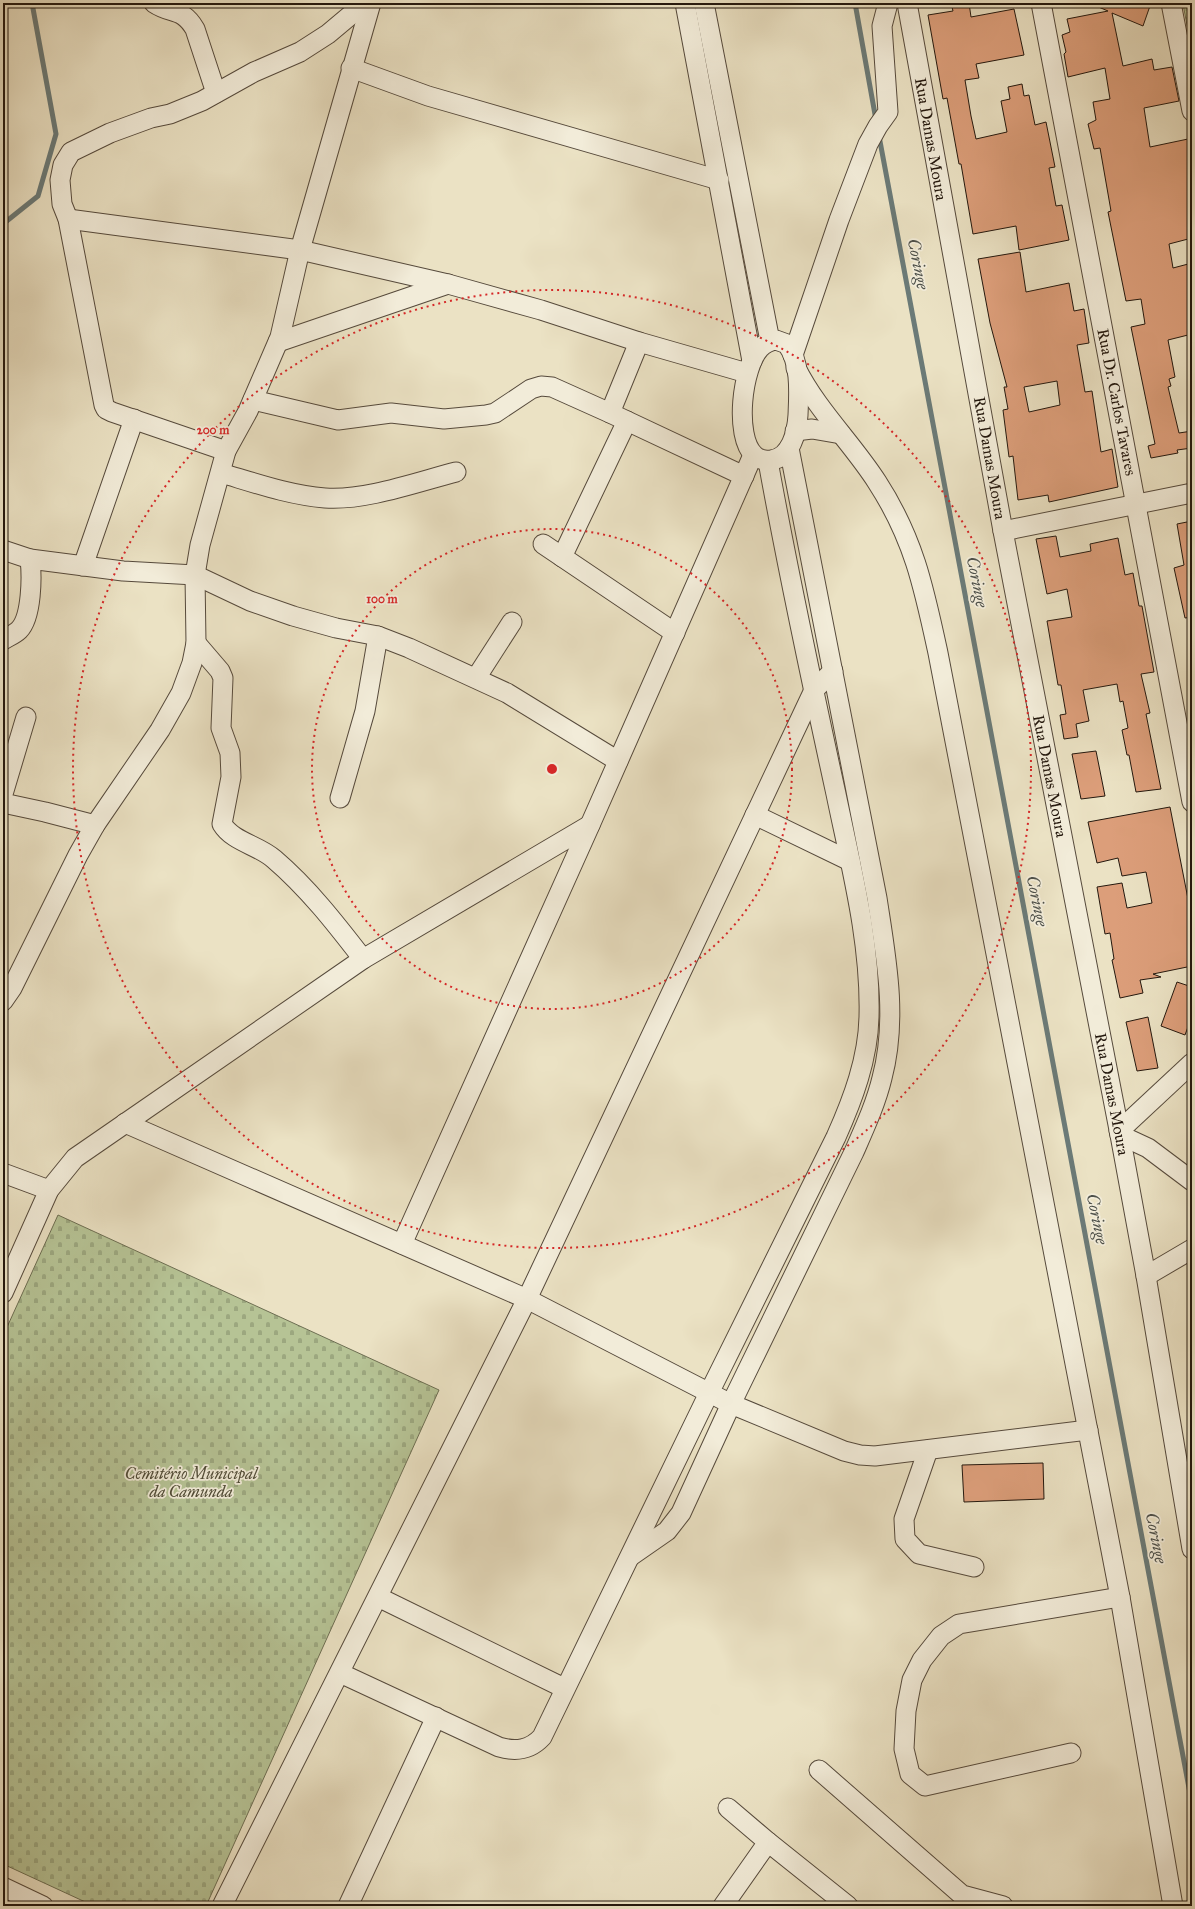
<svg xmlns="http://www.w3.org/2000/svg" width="1195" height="1909" viewBox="0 0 1195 1909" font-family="'IM FELL Great Primer',serif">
<defs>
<pattern id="cemetery-stones" width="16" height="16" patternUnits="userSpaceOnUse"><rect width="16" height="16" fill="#b6c395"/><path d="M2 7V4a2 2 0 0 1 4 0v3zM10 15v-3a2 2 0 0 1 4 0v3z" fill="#9ca77f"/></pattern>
<pattern id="park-dots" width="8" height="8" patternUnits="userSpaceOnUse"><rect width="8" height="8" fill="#b6c395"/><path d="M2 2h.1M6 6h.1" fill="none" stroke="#9ca77f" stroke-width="1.8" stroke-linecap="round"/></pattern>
</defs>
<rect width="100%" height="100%" fill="#ebe2c4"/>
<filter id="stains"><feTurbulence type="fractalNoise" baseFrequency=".005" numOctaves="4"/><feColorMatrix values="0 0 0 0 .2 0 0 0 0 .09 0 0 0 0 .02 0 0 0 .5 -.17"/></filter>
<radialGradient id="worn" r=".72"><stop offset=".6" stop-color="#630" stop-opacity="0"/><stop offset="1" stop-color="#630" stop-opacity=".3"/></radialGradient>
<path fill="url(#cemetery-stones)" stroke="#6d6e52" d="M58,1215L439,1390L206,1906H94L3,1864V1336Z"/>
<path fill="url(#park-dots)" stroke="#6d6e52" d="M1183,4L1192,7V51Z"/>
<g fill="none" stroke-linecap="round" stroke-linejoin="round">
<g stroke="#6b7a77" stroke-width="5">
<path d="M855,3L876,120"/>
<path d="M879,136L1192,1804"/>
<path d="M3,224L38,196L56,134L32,3"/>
</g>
</g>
<g fill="#dc9e7a" stroke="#24180e" fill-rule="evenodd">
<path d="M951,3H969L971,17L1014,9L1024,55L976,64L979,78L965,80L971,116L976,139L1007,132L1001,101L1010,99L1008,87L1022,84L1024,96L1029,95L1035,125L1046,122L1055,167L1049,168L1056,206L1062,205L1069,240L1019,250L1016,226L973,234L961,164H959L947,98L943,99L928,15L953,11Z"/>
<path d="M1089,3H1151L1143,26L1112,13L1123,66L1152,59L1154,70L1172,67L1179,101L1144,108L1150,147L1188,139L1192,156V238L1169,244L1173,268L1192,263V334L1168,340L1175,377L1169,379L1171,386L1168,387L1179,433L1192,431V448L1177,450L1178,453L1151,458L1148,446L1155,444L1131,327L1145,324L1141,299L1126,301L1108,212L1111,211L1100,148L1094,149L1088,124L1096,120L1093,102L1110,99L1105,68L1068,77L1064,54L1066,52L1062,35L1070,32L1067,19L1108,11Z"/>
<path d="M1020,252L1026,292L1069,283L1074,311L1084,309L1089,343L1077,345L1085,392L1092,391L1101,452L1112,449L1118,487L1049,502L1048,495L1018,500L1013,456L1009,457L1003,410L1008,409L1004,387H1007L990,323L978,259ZM1057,381L1060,405L1029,412L1024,387Z"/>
<path d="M1192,521V617L1185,618L1174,568L1184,565L1177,524Z"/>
<path d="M1056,536L1060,557L1091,551L1090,544L1118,538L1125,575L1133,573L1139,606H1142L1154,672L1141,674L1150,713L1146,714L1161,789L1136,792L1129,755H1127L1122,730L1128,728L1123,701L1120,702L1117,684L1083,690L1089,721L1076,724L1078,737L1064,739L1060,715L1066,714L1061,685H1058L1047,621L1072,617L1067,589L1047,594L1036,539Z"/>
<path d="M1096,751L1105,796L1081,799L1072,754Z"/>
<path d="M1170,807L1189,904H1192V927L1188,928L1192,946V966L1153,974L1161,977L1140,980L1143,993L1120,998L1112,960L1114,959L1110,933L1105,934L1097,887L1122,883L1127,908L1152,903L1146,872L1122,876L1118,858L1097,863L1088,822Z"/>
<path d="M1177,982L1192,987V1016L1185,1035L1161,1026Z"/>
<path d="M1148,1017L1158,1068L1137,1071L1126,1022Z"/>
<path d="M1043,1463L1044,1499L964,1502L962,1465Z"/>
</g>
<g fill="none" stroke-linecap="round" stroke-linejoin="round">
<defs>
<g id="street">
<path d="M154,3C172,15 182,7 195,29L216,93"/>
<path d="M685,3L752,361"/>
<path d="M704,3L770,341"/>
<path d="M907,3L1003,531L1120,1135L1146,1276L1192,1549"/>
<path d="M1041,3L1192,802"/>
<path d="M1171,3L1192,111"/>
<path d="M351,68L428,96L719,180"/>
<path d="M68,219L300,250L448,284L541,310L639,342L747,373"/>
<path d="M776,340L787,344C801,363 799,392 798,415C797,432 791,458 771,460C765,461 758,459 754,455C734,436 742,367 760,348C765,343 770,341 776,340Z"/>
<path d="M278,342L448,284"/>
<path d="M793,355L839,220L868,144L878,126L888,112L882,26L888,3"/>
<path d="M796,368C817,410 852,443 877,482C914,539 924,588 938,653L1120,1597L1173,1906"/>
<path d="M253,400L338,420L391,413L444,419L486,415L495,413L531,389L541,386L552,387L610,413L744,476"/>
<path d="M610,413L639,342"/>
<path d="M795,431L812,429L841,434"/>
<path d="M226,451L112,412L106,409L104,405L68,219L62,204L60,180L63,165L71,152L110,133L151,118L170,114L202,101L254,72L300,52L328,34L365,3"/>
<path d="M221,473C255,483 289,495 325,498C365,501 417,482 456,472"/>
<path d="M1003,531L1192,493"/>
<path d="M543,544L675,633"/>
<path d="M3,550L30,559"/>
<path d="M562,557L627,421"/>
<path d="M83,566L134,419"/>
<path d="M3,640C8,637 15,634 19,630C32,617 32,576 30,559L123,571L195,575L250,601L293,616L336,628L378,636L409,648L507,693L618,761"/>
<path d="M196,643L220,671L223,678L221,728L230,753L231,777L222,824C233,842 258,845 274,859C308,888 336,924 363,959"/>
<path d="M476,678L512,622"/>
<path d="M3,794L26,717"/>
<path d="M340,798L365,711L378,636"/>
<path d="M3,803L45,812L95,825"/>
<path d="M755,815L850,861"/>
<path d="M3,1001L12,988L78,855L95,825L160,730L181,693L192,663L196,643L195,575L200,545L226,451L248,411L280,337L300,250L371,3"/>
<path d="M125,1123L527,1299L731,1404L844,1451L860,1455L875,1456L1088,1430"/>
<path d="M1119,1131L1192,1063"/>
<path d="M1120,1135L1148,1148L1192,1181"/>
<path d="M3,1173L49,1190"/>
<path d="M402,1244L590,825L753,455"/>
<path d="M1146,1276L1192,1249"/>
<path d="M3,1293L49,1190L75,1158L363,959L590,825"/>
<path d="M928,1450L904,1519L905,1539L919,1554L974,1567"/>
<path d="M631,1556L667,1531L681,1513L731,1404L854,1152C865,1127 876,1103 882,1078C898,1018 886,957 877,898L789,448"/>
<path d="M378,1597L564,1688"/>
<path d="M340,1673L499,1747C516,1752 530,1750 542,1737L709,1393L836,1137C853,1099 868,1059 869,1017C871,942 851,867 836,794C812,684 788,572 768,461"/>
<path d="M1071,1753L925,1786L910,1774L904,1749L906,1711L912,1680L922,1660L941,1636L959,1624L1120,1597"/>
<path d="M819,1770L962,1895L1003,1906"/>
<path d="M728,1808L768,1842L848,1906"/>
<path d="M3,1887L43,1906"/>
<path d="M222,1906L527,1299L814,690L833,671"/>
<path d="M348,1906L436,1717"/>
<path d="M723,1906L768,1842"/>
</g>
</defs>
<use href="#street" stroke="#564a3c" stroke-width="21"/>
<use href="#street" stroke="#f2ecd9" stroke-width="19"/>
</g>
<g fill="none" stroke="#d62828" stroke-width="2" stroke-dasharray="2 4">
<circle cx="552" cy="769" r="240"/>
<circle cx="552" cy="769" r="479"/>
</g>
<g text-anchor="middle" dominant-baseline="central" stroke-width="3.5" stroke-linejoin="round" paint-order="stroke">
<g font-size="16" fill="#24180e" stroke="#f2ecd9">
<text transform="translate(931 139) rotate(80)">Rua Damas Moura</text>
<text transform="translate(1117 402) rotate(79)">Rua Dr. Carlos Tavares</text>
<text transform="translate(990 458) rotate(80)">Rua Damas Moura</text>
<text transform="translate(1050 776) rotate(79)">Rua Damas Moura</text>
<text transform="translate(1112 1094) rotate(79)">Rua Damas Moura</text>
</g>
<g font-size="16" font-style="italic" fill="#504b36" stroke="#f2ecd9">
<text x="191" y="1473">Cemitério Municipal<tspan x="191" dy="18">da Camunda</tspan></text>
</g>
<g font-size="17" font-style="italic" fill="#4e514b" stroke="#f2ecd9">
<text transform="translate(918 264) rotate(79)">Coringe</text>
<text transform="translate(977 582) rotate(79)">Coringe</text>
<text transform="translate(1037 901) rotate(79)">Coringe</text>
<text transform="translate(1097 1219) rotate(79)">Coringe</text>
<text transform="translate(1156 1538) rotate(79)">Coringe</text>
</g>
</g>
<circle cx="552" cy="769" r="6" fill="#d62828" stroke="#f2ecd9" stroke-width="2"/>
<g font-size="12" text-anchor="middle" font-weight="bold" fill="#d62828" stroke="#f2ecd9" stroke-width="3.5" stroke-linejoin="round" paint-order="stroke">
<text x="213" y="434">200 m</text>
<text x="382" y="603">100 m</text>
</g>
<rect width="1195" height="1909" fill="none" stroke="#ebe2c4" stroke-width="16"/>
<rect x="4" y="4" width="1187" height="1901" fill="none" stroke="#24180e" stroke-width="2"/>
<rect x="8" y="8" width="1179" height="1893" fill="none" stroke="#24180e"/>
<rect width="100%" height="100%" filter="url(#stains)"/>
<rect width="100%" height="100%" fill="url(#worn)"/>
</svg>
